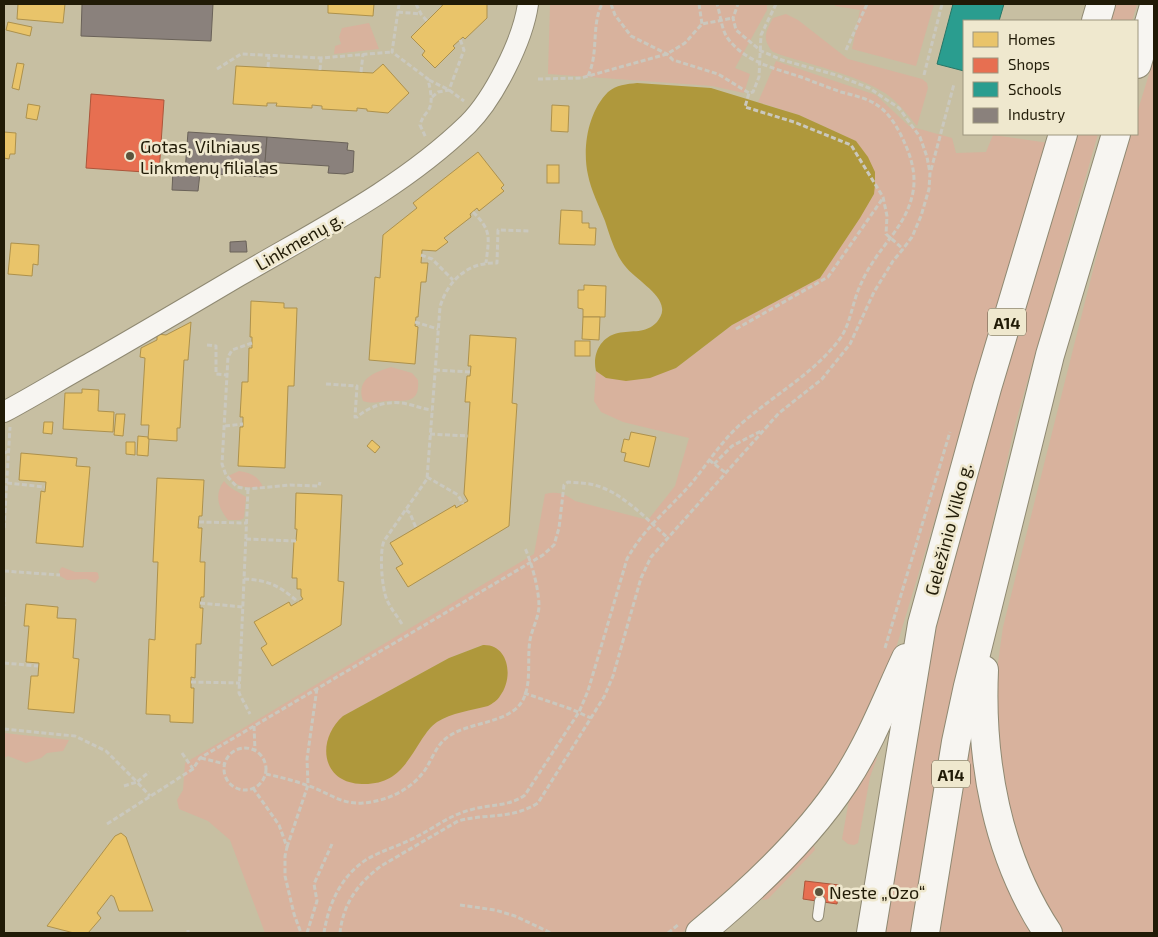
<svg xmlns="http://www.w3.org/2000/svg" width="1158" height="937" viewBox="0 0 1158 937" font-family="'Exo 2',sans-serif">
<rect width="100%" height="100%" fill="#c7bfa2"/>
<g fill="#d8b29d" fill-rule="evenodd">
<path d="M550,4H767V10L735,68L750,74L744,93L712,86L548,74Z"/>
<path d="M835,4H934L916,66L852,49L860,10L835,6Z"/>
<path d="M1112,4H1137L1132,21H1106Z"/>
<path d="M786,14L798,20L848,59L922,79L927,83L928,88L917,126C907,114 898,102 885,93C853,73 809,65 773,52C761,38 766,32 773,18Z"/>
<path d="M369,23L379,49L334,54L335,46L341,44L339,37L342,28Z"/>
<path d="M1154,58V933H1059L1035,890L1004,804L994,691L1003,627L1116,179L1130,134H1137V113Z"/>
<path d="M776,61L876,95L909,126L952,138L956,153L986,152L993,135L1049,143L896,648C885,675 875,703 861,729C818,810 752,875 682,933H265L230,840L208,821L179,809L177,800L183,790L185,763L534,554L545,494C557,491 564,493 575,501L648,520L675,486L689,438L623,422L601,412L594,401L596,371L606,378L676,368L732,325L820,278L874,194L856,141L799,115L758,102ZM482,645L445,718L436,722L427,732L343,716L449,658Z"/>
<path d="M1072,134H1098L1016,421L955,688L914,933H883L923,681L1005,358Z"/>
<path d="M391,367L412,373L418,380C420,405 405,400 386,401C377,402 372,404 363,401C356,379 373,373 391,367Z"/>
<path d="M239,471C251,473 258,476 263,487C247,488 239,489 228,476Z"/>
<path d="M224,481C230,489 239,492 246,497L244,518L240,520H228C218,508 214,494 224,481Z"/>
<path d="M62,567L75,572H96L98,573L99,578L95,583L87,579L67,580L60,576L59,571Z"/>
<path d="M971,726L1036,933H938Z"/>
<path d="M4,733L69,740L63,751L47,753L41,758L26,763L8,756L4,758Z"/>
<path d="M873,756L877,758L870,777L858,843L854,845L848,844L842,839L849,800Z"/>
<path d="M811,844L814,846L815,850L768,899L763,900L761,897Z"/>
</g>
<g fill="#af983c">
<path d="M637,83L711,88L799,115L821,125L856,141L868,157L875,172V185L874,194L860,218L820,278L732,325L676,368L650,378L626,381L606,378L596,371C592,355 600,337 618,333C632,330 646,334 657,322C660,318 663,313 662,308C661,293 634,278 625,266C615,254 610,236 605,221C599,206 591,190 588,175C582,148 588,112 608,92C616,85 627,84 637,83Z"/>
<path d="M483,645C509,644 514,678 500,696C497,701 493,703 488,706C472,710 451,713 437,722C431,726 426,733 422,739C406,764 396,785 362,784C321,783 316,740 343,716L449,658Z"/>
</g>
<g fill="#e9c46a" stroke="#ad914c">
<path d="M18,4H65L63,23L17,19Z"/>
<path d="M328,4H374L373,16L328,13Z"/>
<path d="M443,4H487V18L465,39L463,37L453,46L455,48L435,68L422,55L425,51L411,37L442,6Z"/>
<path d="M8,22L32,27L30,36L6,30Z"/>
<path d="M17,63L24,64L19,90L12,88Z"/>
<path d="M383,64L409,93L388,113L367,111V109L357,108V111L322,109V106L312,105V108L276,106L277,103H267V106L233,104L236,66L373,73Z"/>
<path d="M28,104L40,106L37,120L26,118Z"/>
<path d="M552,105L569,106L568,132L551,131Z"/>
<path d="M4,132L16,133L15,154H10L9,159L4,158Z"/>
<path d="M478,152L504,185L501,188L504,191L479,211L477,208L470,214L471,217L444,238L448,242L436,251L422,250L421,263H428L426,282H421L418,317H416L415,326L418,327L415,364L369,360L375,277L380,278L383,235L417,208L413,203Z"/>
<rect x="547" y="165" width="12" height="18"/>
<path d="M561,210L582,211V223H589V228H596L595,245L559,244Z"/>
<path d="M11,243L39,245L38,265L33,264L32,276L8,274Z"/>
<path d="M584,285L606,286L605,317H583V309L578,308V290H584Z"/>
<path d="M251,301L284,303V308H297L294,386H288L285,468L238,466L240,427H243V417H240L242,382H248L249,348H252V337H250Z"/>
<path d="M583,317H600L599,340L582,339Z"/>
<path d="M191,322L188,360H184L180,428H177V441L148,439L149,425H141L145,358L140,357L141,348L157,340V334L166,335Z"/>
<path d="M470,335L516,338L512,403L517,404L509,526L408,587L396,568L403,564L390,543L455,505L456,508L468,501L464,494L470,402H465L467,376H470L471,366H468Z"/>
<rect x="575" y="341" width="15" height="15"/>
<path d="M82,389L99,390L98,411L114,412L113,432L63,429L65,393H82Z"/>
<path d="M116,414H125L123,436L114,435Z"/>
<path d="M44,422H53L52,434L43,433Z"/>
<path d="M631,432L656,437L649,467L624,461L626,453L621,452L624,439L629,440Z"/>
<path d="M138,436L148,437V439H149L148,456L137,455Z"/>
<path d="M372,440L380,447L375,453L367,446Z"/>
<path d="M126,442H135V455L126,454Z"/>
<path d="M21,453L77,458L76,466L90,467L83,547L36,543L41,491L45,492L46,482L19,480Z"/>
<path d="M157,478L204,480L202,516H199L198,528H202L200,562H205L204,597H201L200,603V608H203L201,644H196L195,678L191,677V688H194L193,723L170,722V715L146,714L149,639L155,640L158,562H153Z"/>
<path d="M296,493L342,495L338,581L344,582L341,625L272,666L261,648L267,644L254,622L289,602L291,606L303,599L301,596V589H297V578H292L294,541H296L297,529H295Z"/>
<path d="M26,604L58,607L57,618L76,619L73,658L79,659L74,713L28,709L31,676H38L39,663L26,662L29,626H24Z"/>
<path d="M121,833L126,837L153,911H119L114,897L111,895L97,913L101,918L88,933H74L47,926L115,836Z"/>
</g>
<g fill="#e76f51" stroke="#ac563b">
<path d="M91,94L164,100L159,173L86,168Z"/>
<path d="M805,881L839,885L837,904L803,899Z"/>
</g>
<path fill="#2a9d8f" stroke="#277666" d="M953,4H1004L999,21H964V71L937,64Z"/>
<g fill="#8a817c" stroke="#6a6259">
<path d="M82,4H213L211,41L81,36Z"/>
<path d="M188,132L267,137L264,177L185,172Z"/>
<path d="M267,137L348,143L347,150L354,151L353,172L345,174L328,173L329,166L265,162Z"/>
<path d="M173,171L200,173L198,191L172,190Z"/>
<path d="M246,241L247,252H230V242Z"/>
</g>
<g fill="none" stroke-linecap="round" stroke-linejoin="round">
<defs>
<path id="lane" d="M818,916L820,901"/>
<path id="street" d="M4,412C34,396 63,378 92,362C141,334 190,305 239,276C318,230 402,188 468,124C494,98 523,40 528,4"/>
<g id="highway">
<path d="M1096,21L1101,4"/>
<path d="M1137,64L1154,6"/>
<path d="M984,670C980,761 997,856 1048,933"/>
<path d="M700,933C752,890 808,838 845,781C870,743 887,699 906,658"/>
<path d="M871,933L922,624L987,388L1063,134"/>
<path d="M925,933L956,742L968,686L1050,355L1116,134"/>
</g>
</defs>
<use href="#lane" stroke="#8f8972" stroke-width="12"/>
<use href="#street" stroke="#8f8972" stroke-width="22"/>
<use href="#highway" stroke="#8f8972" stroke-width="30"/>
<g stroke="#cac8be" stroke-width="3" stroke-dasharray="5 2.5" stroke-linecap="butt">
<path d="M399,4L392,52L428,79C430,89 434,102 428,111C424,116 422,118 420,125L426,138"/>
<path d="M416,4L421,14L427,21"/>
<path d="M611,4L615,15L631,36L667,54L673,60L718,74L749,93"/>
<path d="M699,4L702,24"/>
<path d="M776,4L761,35L759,77L753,92L749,93L745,107L794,122L851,145L883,197L887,216L886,234L903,249"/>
<path d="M398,12L421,14"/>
<path d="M846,50L867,4"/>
<path d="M268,67L269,56"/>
<path d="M217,69L241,54L321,58L392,52"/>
<path d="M320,70L321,58"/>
<path d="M361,72L363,54"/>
<path d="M924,75L942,4"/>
<path d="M588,76C599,53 591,26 602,4"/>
<path d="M538,79L581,78L667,54L685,43L702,24L733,18"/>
<path d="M429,80L449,90L464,101"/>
<path d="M432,97L438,92L449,90L464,50L460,39"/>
<path d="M931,170L954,84"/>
<path d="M473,212C492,231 489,237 486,263"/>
<path d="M421,255L432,259L453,280"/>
<path d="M415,322L438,329"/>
<path d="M736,329L828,277L883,198"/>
<path d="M252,343L232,350L228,357L222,464L226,475L237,487L248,489L290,485L319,486L320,482"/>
<path d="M207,345L216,346V374L227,375"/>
<path d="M435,370L470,372"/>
<path d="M326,384L357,386L355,417H357C369,407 384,401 401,403C412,404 421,409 432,410"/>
<path d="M225,426L243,424"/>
<path d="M430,434L468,436"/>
<path d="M4,453L9,451"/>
<path d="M709,460L726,473"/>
<path d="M714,464L732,446L761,431"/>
<path d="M427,477L458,495L463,504"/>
<path d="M7,483L45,487"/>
<path d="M248,489L239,693L250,714"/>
<path d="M406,510L410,513L416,528"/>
<path d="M199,522L247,523"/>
<path d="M4,528L10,427"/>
<path d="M246,539L296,541"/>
<path d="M4,571L60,575"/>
<path d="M244,579C268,580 280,586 298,602"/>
<path d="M4,597V606"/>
<path d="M200,603L243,607"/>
<path d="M402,624C397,616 391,609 387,600C382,589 379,553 384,541L427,479L440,307C448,280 468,262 497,263L498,230L529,231"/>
<path d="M885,648L950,432"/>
<path d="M4,663L38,666"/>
<path d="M191,682L240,683"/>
<path d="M524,693L571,709L591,718"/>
<path d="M254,726L255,750"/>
<path d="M4,729L75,736L106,751L137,782L149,772"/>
<circle cx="245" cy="769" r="21"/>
<path d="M182,753L193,769"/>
<path d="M201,758L225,764"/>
<path d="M266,774C279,777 293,780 306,785C326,791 341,805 363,803C387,801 411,790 425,770C431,761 435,749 443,741C460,724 493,725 513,711C535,696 526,663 530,640C532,629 538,619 539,607C539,589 532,564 525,548"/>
<path d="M124,786L137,782L150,796"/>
<path d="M253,788L279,825L287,847L285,856V876L294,914L301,933"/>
<path d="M107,824L193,769L200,758L543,555L554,545L559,528L564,485L568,482C580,483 592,483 603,488C625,496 650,522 668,538"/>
<path d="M287,847L308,785L307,759L317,688"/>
<path d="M460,905L495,910L515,916L551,933"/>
<path d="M188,933V930"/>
<path d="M307,933L317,901L314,884L332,844"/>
<path d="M324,933C329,900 345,868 377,854C390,848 403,844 416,837C434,828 450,815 470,810C489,804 509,807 525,795L579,712L588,691L627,559C644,528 667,511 690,485C707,465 721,441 742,423C774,395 813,374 839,340C851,324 852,303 860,286C863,279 867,271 871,265C887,239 907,223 913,192C916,176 912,160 906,146C900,132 891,114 877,105C867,98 852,95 841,92C827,87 814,82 801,77C776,69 746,62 729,40C721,30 721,16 717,4"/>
<path d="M340,933C343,904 358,883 381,866L458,821C487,813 511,820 538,803L604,697L613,676L641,578L651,557L779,413L822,379L850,344L874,292L893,261L903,249L912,237L921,216L929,189L930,173L927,157L920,137L899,108L869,88L836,75L782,60L761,51L736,30L733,18L738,4"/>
<path d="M668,933L679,924"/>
</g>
<use href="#lane" stroke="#f7f5f1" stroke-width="10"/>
<use href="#street" stroke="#f7f5f1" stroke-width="20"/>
<use href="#highway" stroke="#f7f5f1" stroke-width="28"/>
</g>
<g fill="#5b543d" stroke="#efe8ce" stroke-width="2">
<circle cx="130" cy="156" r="5"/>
<circle cx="819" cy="892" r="5"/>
</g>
<g text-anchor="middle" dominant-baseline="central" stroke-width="5" stroke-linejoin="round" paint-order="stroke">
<g fill="#efe8ce" stroke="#5f5843" stroke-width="1">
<rect x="988" y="308.5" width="38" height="27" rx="4"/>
<rect x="932" y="760.5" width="38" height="27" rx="4"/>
</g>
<g font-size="16" font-weight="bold" fill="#211b07">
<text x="1007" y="322">A14</text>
<text x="951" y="774">A14</text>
</g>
<g font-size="18" fill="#211b07" stroke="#efe8ce" text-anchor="start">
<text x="140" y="146">Gotas, Vilniaus<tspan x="140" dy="21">Linkmenų filialas</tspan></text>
<text x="829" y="892">Neste „Ozo“</text>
</g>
<g font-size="18" fill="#211b07" stroke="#efe8ce">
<text transform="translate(299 241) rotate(-30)">Linkmenų g.</text>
<text transform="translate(948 529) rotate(-75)">Geležinio Vilko g.</text>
</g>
</g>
<rect width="1158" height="937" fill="none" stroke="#211b07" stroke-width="10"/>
<rect x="963" y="20" width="175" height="115" fill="#efe8ce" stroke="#9d967e"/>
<rect x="973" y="32" width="25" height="15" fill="#e9c46a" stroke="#9d967e"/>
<text x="1008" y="45" font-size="15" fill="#211b07">Homes</text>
<rect x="973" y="58" width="25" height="15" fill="#e76f51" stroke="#9d967e"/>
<text x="1008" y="70" font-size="15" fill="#211b07">Shops</text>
<rect x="973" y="82" width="25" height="15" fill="#2a9d8f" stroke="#9d967e"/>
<text x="1008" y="95" font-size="15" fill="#211b07">Schools</text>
<rect x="973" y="108" width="25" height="15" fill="#8a817c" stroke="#9d967e"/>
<text x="1008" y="120" font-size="15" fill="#211b07">Industry</text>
</svg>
